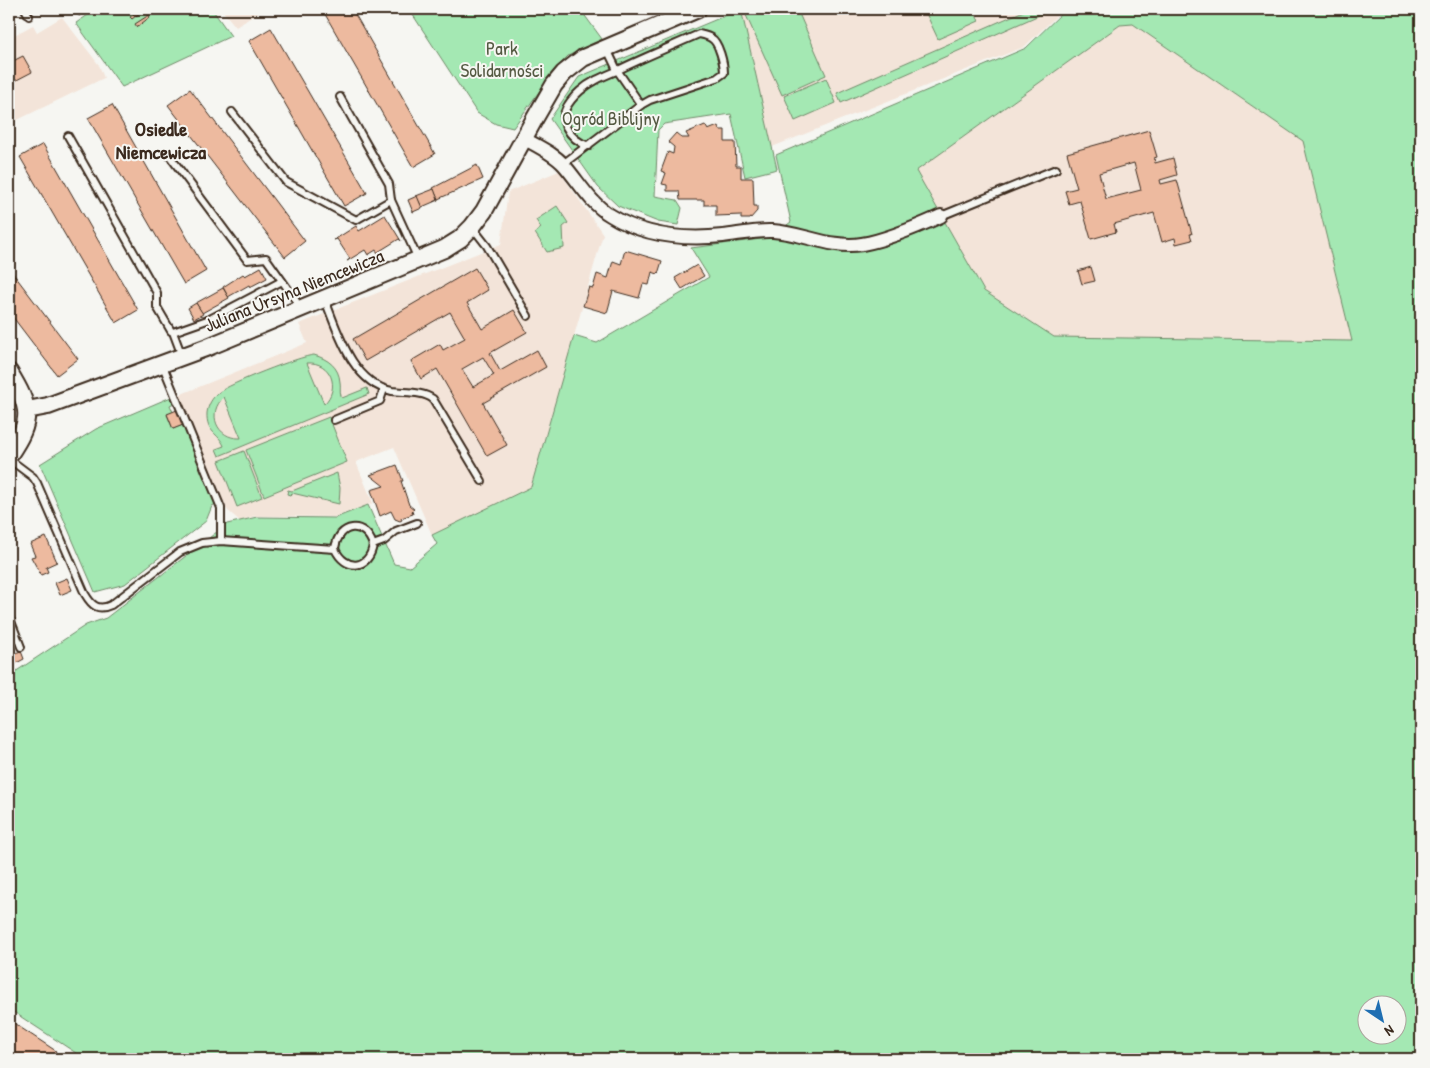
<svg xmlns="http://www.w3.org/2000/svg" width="1430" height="1068" viewBox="0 0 1430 1068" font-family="'Patrick Hand',sans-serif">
<rect width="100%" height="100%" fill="#f6f6f2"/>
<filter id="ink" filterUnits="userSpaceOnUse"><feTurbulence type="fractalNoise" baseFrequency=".02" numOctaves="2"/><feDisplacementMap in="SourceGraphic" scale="10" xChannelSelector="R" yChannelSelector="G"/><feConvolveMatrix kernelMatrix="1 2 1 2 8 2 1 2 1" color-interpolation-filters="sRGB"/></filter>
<g filter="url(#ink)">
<g fill="#f3e4d9">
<path d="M221,9H264L236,27Z"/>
<path d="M741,9H1064L1024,47L772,147Z"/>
<path d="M62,17L99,65L104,78L9,124V38L33,25L37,32Z"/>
<path d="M1133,24L1303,141L1352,341L1054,337L984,291L916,171L1120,25Z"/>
<path d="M559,171L603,234L531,487L432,535L394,447L356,462L373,503L335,517L255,516L240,521L227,510L179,395L307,343L299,324L501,244L508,192Z"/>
</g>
<g fill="#a4e8b3" stroke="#708968" fill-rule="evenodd">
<path d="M97,9H212L231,36L122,87L76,23Z"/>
<path d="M409,9H580L602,39L568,56L556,68L513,128L496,124L477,113Z"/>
<path d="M741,9L777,169L745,177L731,114L664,124L658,130L655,196L677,200L682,208L678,225L658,222L618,206L598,187L550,119L579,77Z"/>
<path d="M755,9H797L826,75L782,95L745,13Z"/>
<path d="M924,9H973L979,21L938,39Z"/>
<path d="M1028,9H1044L1046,12L841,103L837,93Z"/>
<path d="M1066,9H1421V1059H78L79,1055L9,1009V685L15,672L86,625L106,618L227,524L257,517L335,518L368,505L394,564L410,567L437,544L432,535L531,487L574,336L597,343L709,277L691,248L769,238L791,222L776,155L1026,48ZM1133,24L1303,141L1352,341L1054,337L984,291L916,171L1120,25ZM1368,1006H1398V1036H1368Z"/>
<path d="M826,78L836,103L795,121L784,96Z"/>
<path d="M557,206L568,223L563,227L564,248L547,252L535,233L541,228L536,220Z"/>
<path d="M314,355C328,359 339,367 340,382C341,388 339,392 342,398L367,388L369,394L219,456L216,449L224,446C219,433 206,433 207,413C208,405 212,398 218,393C228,384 300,356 314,355ZM307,363C331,361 341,388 324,404ZM224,397L241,438H240C217,439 206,413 224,397Z"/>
<path d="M171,397L174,403L170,405L173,412L167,415L173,429L183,425L216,504L212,506L206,521L125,584L95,592L40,464L96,429Z"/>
<path d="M329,417L347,462L264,496L246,450Z"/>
<path d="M244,451L262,497L237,507L219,461Z"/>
<path d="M337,473L340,488L339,504L292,493L290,495L287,494L288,490L292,491Z"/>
</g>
<g fill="#edba9f" stroke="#3b2a1e" fill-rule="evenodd">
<path d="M73,9H89L79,16Z"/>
<path d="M141,9H145L132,19L130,17Z"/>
<path d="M322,9H352L435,154L413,167Z"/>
<path d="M149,15L150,17L137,27L135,24Z"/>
<path d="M271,28L367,193L344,206L249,41Z"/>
<path d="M23,56L32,72L9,84V63Z"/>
<path d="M190,89L305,241L285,257L168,105Z"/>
<path d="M112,105L206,271L184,284L88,118Z"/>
<path d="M705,125L708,130L718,126L720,130H725V142H735L736,166H741V178H753L754,206H757V211L750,219H741V215L716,216V205H704V200H680L679,191H667V185L662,184L666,173L661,171L668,152L673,154L674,147L668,142L676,133L682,138H689L686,133Z"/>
<path d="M1149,130L1157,157L1154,158L1155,163L1173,158L1177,175L1160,180L1161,184L1177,180L1192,234H1190L1192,240L1176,244L1175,238L1162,242L1154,213L1114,224L1116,232L1091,239L1080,201L1069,204L1065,191L1077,188L1067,153ZM1134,163L1141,190L1106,199L1099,173Z"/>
<path d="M43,144L138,310L116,323L20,157Z"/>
<path d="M477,165L483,179L438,199L433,188Z"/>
<path d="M434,189L438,200L422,207L416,196Z"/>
<path d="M417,196L422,208L413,212L408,200Z"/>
<path d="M385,215L401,241L399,239L378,252L379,255L376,250L368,255L365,250L347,261L350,259L337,239L334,240L356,226L359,231Z"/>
<path d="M625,250L662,261L658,274L652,272L649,285L643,284L639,298L613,291L607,313L583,306L589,287L593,288L597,274L608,278L613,261L621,264Z"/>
<path d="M697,265L704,276L682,289L675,278Z"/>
<path d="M261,267L267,278L250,287L249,285L228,297L223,287L243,274L245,276Z"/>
<path d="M1091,267L1095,281L1082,284L1078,271Z"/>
<path d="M9,268L78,359L57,375L9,312Z"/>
<path d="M475,268L488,290L467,303L482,329L514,310L527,332L490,353L500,371L537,350L546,367L483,403L507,445L487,456L437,369L421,379L411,361L440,344L443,350L465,338L450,312L365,361L353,339ZM483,357L494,375L473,387L462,369Z"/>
<path d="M223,288L229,298L202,313L196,303Z"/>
<path d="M196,303L203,314L194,319L188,308Z"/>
<path d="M177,410L183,425L173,429L167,414Z"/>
<path d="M397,465L403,481H401L409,505L414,509L412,511L413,514L401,518L402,520L400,521L395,519L391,511L380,516L371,490L384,486L370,475Z"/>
<path d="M46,537L57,562L46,567L48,572L41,575L31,557L35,556L30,544Z"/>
<path d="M67,578L72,590L60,595L55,583Z"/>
<path d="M9,636L14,648L10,650L12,654L21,651L24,659L9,667Z"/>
<path d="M9,1020L56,1051L52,1059H9Z"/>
</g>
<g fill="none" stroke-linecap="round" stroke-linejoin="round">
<defs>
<g id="service">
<path d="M25,9L29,16"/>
<path d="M607,49L617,70L641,105"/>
<path d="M340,97L389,184L391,200L418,259"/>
<path d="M232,112L286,182L356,220L391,200"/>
<path d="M68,136L157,293V307L171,331L173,332L182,356"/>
<path d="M169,155L247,260L266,258L295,299L299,308"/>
<path d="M563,164L641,105L650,100L717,78L724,73C724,64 719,42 711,38C708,36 703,35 699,34C670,47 642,58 614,72C602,77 590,82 580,91C570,100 559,114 566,127C571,137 579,143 589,146"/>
<path d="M941,216L1056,169"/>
<path d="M473,228L487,246L528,316"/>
<path d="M325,300C338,332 352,383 392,391C405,393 422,391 433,399L482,481"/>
<path d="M173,332L210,319L282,281"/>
<path d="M163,366L221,508V541"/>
<path d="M334,420L380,401L384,389"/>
<path d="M9,459L33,477L37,483L85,594C92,606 98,611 111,605L180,552L202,543L221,541L335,549C345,571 369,570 373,545L384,541L396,531L417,523"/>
<path d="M335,549C338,523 365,520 373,545"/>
<path d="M9,616L21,647"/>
</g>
<path id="minor" d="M523,138C537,146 553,153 564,165C579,182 590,203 610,215C645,237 684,240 723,236C740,234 756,230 773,231C803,233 831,249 862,244C886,240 919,226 941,216"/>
<g id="tertiary">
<path d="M9,372C31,408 33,420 9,455"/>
<path d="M27,410L48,406L208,347L444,249L460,239L472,227L484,211L535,118L554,85L564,73L583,58L698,9"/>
</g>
</defs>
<use href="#service" stroke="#3b2a1e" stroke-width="10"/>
<use href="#minor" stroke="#3b2a1e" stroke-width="16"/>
<use href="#tertiary" stroke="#3b2a1e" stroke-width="20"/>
<use href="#service" stroke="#f6f6f2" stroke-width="6"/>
<use href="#minor" stroke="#f6f6f2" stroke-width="12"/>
<use href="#tertiary" stroke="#f6f6f2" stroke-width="16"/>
</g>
</g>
<g text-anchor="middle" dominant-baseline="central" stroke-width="4" stroke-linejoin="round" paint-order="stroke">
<g font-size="19" fill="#555a43" stroke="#f6f6f2">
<text x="502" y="48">Park<tspan x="502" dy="22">Solidarności</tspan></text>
<text x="611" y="118">Ogród Biblijny</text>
</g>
<g font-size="19" fill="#3b2a1e" stroke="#f6f6f2">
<text transform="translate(294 290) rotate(-22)">Juliana Ursyna Niemcewicza</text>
</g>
<g font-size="20" font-weight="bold" fill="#3b2a1e" stroke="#f6f6f2">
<text x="161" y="128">Osiedle<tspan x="161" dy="23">Niemcewicza</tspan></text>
</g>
</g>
<rect width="1430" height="1068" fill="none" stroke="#f6f6f2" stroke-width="30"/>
<rect x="15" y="15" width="1400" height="1038" fill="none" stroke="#3b2a1e" stroke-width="2" filter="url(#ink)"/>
<g transform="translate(1382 1020) rotate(145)"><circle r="24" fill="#f6f6f2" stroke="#aba49d"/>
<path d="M0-4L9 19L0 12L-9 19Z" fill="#1f6fb2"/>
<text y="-8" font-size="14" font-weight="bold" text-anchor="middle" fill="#3b2a1e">N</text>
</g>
</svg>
